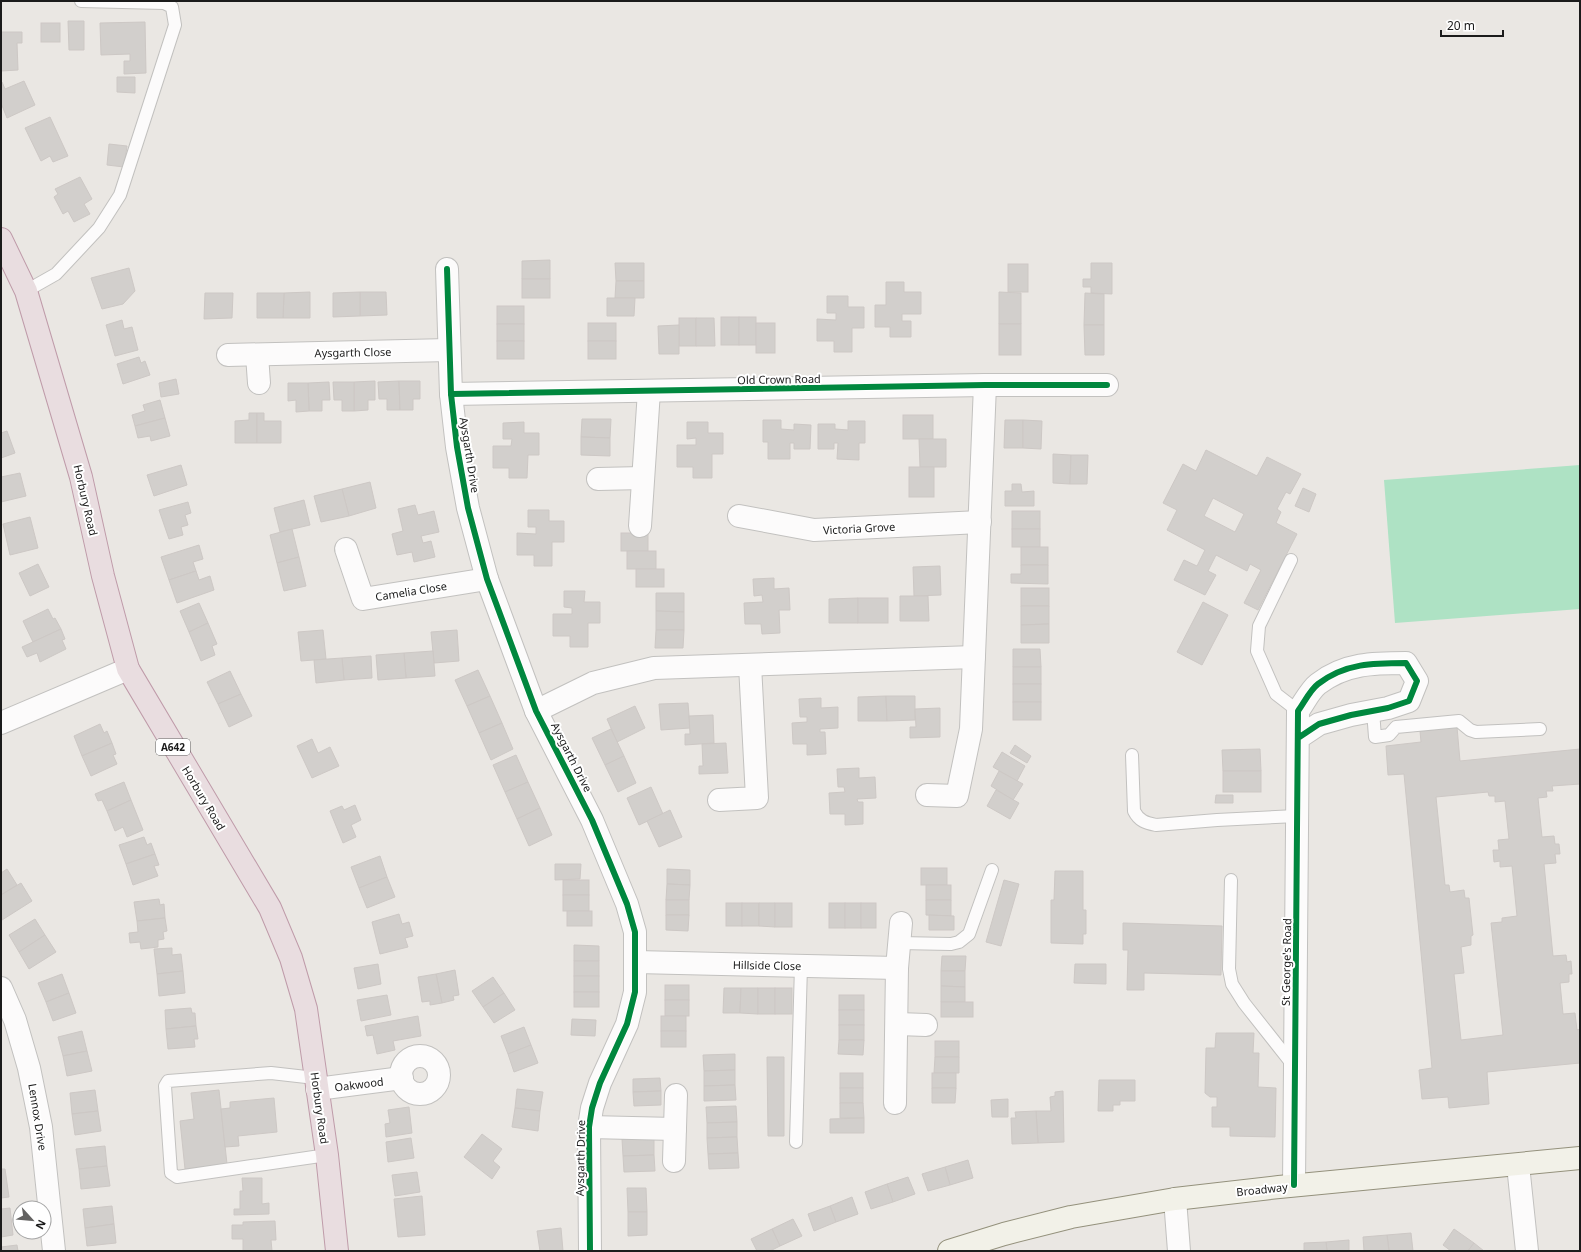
<svg xmlns="http://www.w3.org/2000/svg" width="1581" height="1252" viewBox="0 0 1581 1252" font-family="'Noto Sans',sans-serif">
<rect width="100%" height="100%" fill="#eae7e3"/>
<path fill="#aee2c4" d="M1580,465V609L1395,623L1384,480Z"/>
<g fill="#d2cfcc" stroke="#cdc8c5" fill-rule="evenodd">
<path d="M68,21H84V50H69Z"/>
<path d="M145,22L146,73L124,74V61H130V54L101,55L100,23Z"/>
<rect x="41" y="23" width="19" height="19"/>
<path d="M1,32H22V43H17L18,70L1,71Z"/>
<path d="M117,77H135V93L117,92Z"/>
<path d="M24,81L35,105L7,118L1,103V83L2,82L5,89Z"/>
<path d="M50,117L68,156L53,162L50,156L41,161L25,128Z"/>
<path d="M109,144L127,146L124,167L107,165Z"/>
<path d="M80,177L92,199L84,204L90,214L74,222L68,211L63,214L54,197L58,194L55,189Z"/>
<path d="M550,260V279H522V261Z"/>
<path d="M615,263H644V281H616Z"/>
<path d="M1091,263H1112V294L1091,293V287H1083V279H1091Z"/>
<rect x="1008" y="264" width="20" height="28"/>
<path d="M129,268L135,291L123,304L102,309L91,278Z"/>
<rect x="522" y="279" width="28" height="19"/>
<path d="M616,281H644V298H615Z"/>
<path d="M886,282H904V292H921V314H902V321H911V337H890V327H875V305H886Z"/>
<path d="M310,292V318H283L284,293Z"/>
<path d="M360,292H386L387,315L360,316Z"/>
<path d="M360,292V316L333,317V293Z"/>
<path d="M999,292L1021,293V324H999Z"/>
<path d="M205,293H233L232,318L204,319Z"/>
<path d="M257,293H284L283,318H257Z"/>
<path d="M1085,293L1104,294V325H1084Z"/>
<path d="M827,296H848V307H864V328H852V352H834V341H817V319L836,320V313H827Z"/>
<path d="M607,298H635L634,316H607Z"/>
<rect x="497" y="306" width="27" height="18"/>
<rect x="721" y="317" width="18" height="28"/>
<rect x="739" y="317" width="17" height="28"/>
<rect x="679" y="318" width="17" height="28"/>
<path d="M696,318H714L715,346H696Z"/>
<path d="M122,320L124,329L132,327L138,350L115,356L106,325Z"/>
<rect x="588" y="323" width="28" height="18"/>
<rect x="756" y="323" width="19" height="30"/>
<rect x="497" y="324" width="27" height="17"/>
<rect x="999" y="324" width="22" height="31"/>
<path d="M679,325V354H659L658,326Z"/>
<path d="M1084,325H1104V355H1085Z"/>
<rect x="497" y="341" width="27" height="18"/>
<rect x="588" y="341" width="28" height="18"/>
<path d="M139,357L141,363L145,361L150,375L123,384L117,364Z"/>
<path d="M176,379L179,394L161,397L159,383Z"/>
<path d="M375,381V400H368V410L354,411V382Z"/>
<path d="M399,381L400,410H387V399H379L378,382Z"/>
<path d="M399,381H420V399H413V410H400Z"/>
<path d="M329,382L330,400H322V411H309L308,383Z"/>
<path d="M333,382H354V411H342V400H334Z"/>
<path d="M288,383H308L309,411L296,412V400L288,401Z"/>
<path d="M160,400L165,418L135,426L132,415L145,411L143,405Z"/>
<path d="M249,413H257V443H235V421L249,420Z"/>
<path d="M257,413H264V421H281V443H257Z"/>
<rect x="903" y="415" width="30" height="24"/>
<path d="M165,418L170,436L151,441L150,436L138,438L135,426Z"/>
<path d="M582,419H611L610,438L581,437Z"/>
<path d="M763,420H781V429L794,430V424L811,425L810,449H794V443H790V459H768V442H763Z"/>
<path d="M1005,420H1023V448H1004Z"/>
<path d="M1023,420L1042,421L1041,449L1023,448Z"/>
<path d="M848,421H865V443H859V460L837,459L838,443H834V449H818V424H835V429L848,430Z"/>
<path d="M524,422V433H539V455H528L527,478H509V468H493V446H511L512,439H503V423Z"/>
<path d="M687,422H708V433H723V454H712V478H693V467H677V445H696V438L687,439Z"/>
<path d="M7,431L15,453L1,458V433Z"/>
<path d="M581,437L610,438V456L581,455Z"/>
<path d="M919,439H946V467H920Z"/>
<path d="M1206,450L1257,476L1267,457L1301,474L1290,494L1286,492L1277,509L1281,512L1276,523L1297,534L1258,610L1244,603L1261,570L1250,564L1247,571L1216,555L1208,571L1216,575L1205,595L1174,580L1184,560L1197,566L1205,550L1167,530L1177,510L1163,503L1183,464L1196,471ZM1213,498L1244,514L1235,532L1204,516Z"/>
<path d="M1053,454L1071,455L1070,484L1053,483Z"/>
<path d="M1071,455H1088L1087,484H1070Z"/>
<path d="M181,465L187,485L154,496L147,475Z"/>
<rect x="909" y="467" width="25" height="30"/>
<path d="M20,473L26,496L1,502V477Z"/>
<path d="M370,482L376,508L349,516L342,489Z"/>
<path d="M1012,484H1021L1022,492L1034,491V506H1005V491H1012Z"/>
<path d="M1303,488L1316,494L1309,512L1295,506Z"/>
<path d="M342,489L349,516L321,522L314,496Z"/>
<path d="M304,500L310,525L280,532L274,508Z"/>
<path d="M188,502L191,513L185,515L188,525L181,527L183,535L169,539L159,510Z"/>
<path d="M415,505L418,515L434,511L439,532L421,536L423,543L431,541L435,557L414,562L412,552L397,555L392,534L403,531L398,509Z"/>
<path d="M528,510H549V521H564V542H552V566H534V555H517V533L536,534V527H528Z"/>
<rect x="1012" y="511" width="28" height="18"/>
<path d="M30,517L38,548L10,555L3,524Z"/>
<path d="M292,529L299,557L277,563L270,535Z"/>
<rect x="1012" y="529" width="28" height="18"/>
<rect x="621" y="533" width="27" height="18"/>
<path d="M199,545L203,559L193,562L196,571L169,580L161,557Z"/>
<rect x="1021" y="547" width="27" height="18"/>
<rect x="627" y="551" width="29" height="18"/>
<path d="M299,557L306,586L284,591L277,563Z"/>
<path d="M38,564L49,587L30,596L19,573Z"/>
<path d="M1021,565H1048V584L1011,583V574H1021Z"/>
<path d="M940,566L941,595L914,596L913,567Z"/>
<rect x="636" y="569" width="28" height="18"/>
<path d="M196,571L199,580L210,576L214,590L177,603L169,580Z"/>
<path d="M774,578V589L789,588L790,610H779L780,633L762,634L761,624H745L744,603L763,602L762,595L754,596L753,579Z"/>
<rect x="1021" y="588" width="28" height="18"/>
<path d="M564,591H585L584,602H600V623H588V647H570V636H553V614H572V608L564,607Z"/>
<path d="M656,593H684V612L656,611Z"/>
<path d="M900,596H928L929,621H900Z"/>
<path d="M858,598V623H829V599Z"/>
<rect x="858" y="598" width="30" height="25"/>
<path d="M1203,602L1228,615L1202,665L1177,652Z"/>
<path d="M199,603L208,623L189,632L180,611Z"/>
<path d="M1021,606H1049V624L1021,625Z"/>
<path d="M48,609L53,619L55,618L61,629L33,642L23,621Z"/>
<path d="M656,611L684,612V630H656Z"/>
<path d="M208,623L217,644L212,646L215,655L201,661L189,632Z"/>
<path d="M1049,624V643H1021V625Z"/>
<path d="M61,629L65,639L62,640L66,649L40,662L37,653L27,657L22,647Z"/>
<path d="M323,630L326,659L301,661L298,632Z"/>
<path d="M457,630L459,661L434,663L431,632Z"/>
<path d="M656,630H684L683,648H655Z"/>
<path d="M1013,649H1040L1041,667H1013Z"/>
<path d="M433,651L435,676L406,678L404,653Z"/>
<path d="M404,653L406,678L378,680L376,655Z"/>
<path d="M371,656L372,678L344,680L342,658Z"/>
<path d="M342,658L344,680L316,683L314,660Z"/>
<rect x="1013" y="667" width="28" height="17"/>
<path d="M478,670L490,696L467,706L455,680Z"/>
<path d="M230,671L241,694L218,704L207,682Z"/>
<rect x="1013" y="684" width="28" height="18"/>
<path d="M241,694L252,716L229,727L218,704Z"/>
<path d="M490,696L502,723L479,733L467,706Z"/>
<path d="M886,696L887,721H858V697Z"/>
<path d="M886,696H915V720L887,721Z"/>
<path d="M821,698V708L838,707V728L820,729V732H825L826,754L807,755V744H793L792,723L807,722V717H800L799,699Z"/>
<rect x="1013" y="702" width="28" height="18"/>
<path d="M688,703L690,728L661,730L659,704Z"/>
<path d="M635,706L645,728L617,742L607,719Z"/>
<path d="M940,708V737L910,738V727H916L915,709Z"/>
<path d="M713,715L714,743L685,745V734H690L689,716Z"/>
<path d="M502,723L513,749L491,760L479,733Z"/>
<path d="M100,724L104,733L107,731L112,743L82,756L74,736Z"/>
<path d="M1457,727L1460,761L1580,749V784L1552,786L1553,791H1546L1547,797L1538,798L1542,837L1554,836L1555,844H1559L1560,854H1555L1556,863L1544,864L1553,956L1566,955L1567,962L1571,961L1572,974H1569V982L1560,983L1563,1014L1575,1013L1577,1030L1580,1029V1063L1487,1072L1489,1104L1449,1108L1448,1097L1422,1099L1419,1070L1432,1068L1404,774L1388,775L1386,746L1421,742L1420,731ZM1488,792L1489,796H1495V802L1505,801L1509,839L1498,840L1499,850H1493L1494,862L1500,861V867L1512,866L1517,916L1502,918V922L1491,923L1503,1035L1461,1040L1454,974L1464,973L1461,947L1471,945V936L1473,935L1469,898H1465L1464,890L1450,892L1449,885H1445L1436,797Z"/>
<path d="M611,729L624,756L605,765L592,738Z"/>
<path d="M312,739L318,753L330,747L339,766L312,778L297,746Z"/>
<path d="M112,743L116,754L113,755L117,764L91,776L82,756Z"/>
<path d="M726,743L728,773L699,774V766H703L702,744Z"/>
<path d="M1015,745L1031,756L1027,763L1010,753Z"/>
<path d="M1260,749L1261,771H1223L1222,750Z"/>
<path d="M1002,752L1025,766L1017,781L993,767Z"/>
<path d="M516,755L528,782L505,792L493,765Z"/>
<path d="M624,756L636,783L618,792L605,765Z"/>
<path d="M859,768V778L875,777L876,798L857,799L858,802H863V824L845,825V814H830L829,793L845,792L844,787H838L837,769Z"/>
<path d="M999,771L1023,784L1013,800L991,786Z"/>
<rect x="1223" y="771" width="38" height="21"/>
<path d="M124,782L131,800L107,811L102,800L98,801L95,794Z"/>
<path d="M528,782L540,808L517,819L505,792Z"/>
<path d="M651,787L663,814L639,825L627,798Z"/>
<path d="M996,790L1019,803L1010,819L987,806Z"/>
<path d="M1216,795H1233V803H1215Z"/>
<path d="M131,800L143,830L127,837L123,827L115,831L107,811Z"/>
<path d="M355,805L361,820L351,825L356,837L343,843L330,811L342,806L344,810Z"/>
<path d="M540,808L552,835L529,846L517,819Z"/>
<path d="M670,810L682,837L659,847L647,821Z"/>
<path d="M144,837L147,845L151,843L155,854L126,864L119,845Z"/>
<path d="M155,854L159,865L154,866L158,876L133,885L126,864Z"/>
<path d="M380,856L387,877L359,888L351,867Z"/>
<path d="M555,864H581L580,879L555,880Z"/>
<rect x="921" y="868" width="26" height="17"/>
<path d="M7,869L17,885L1,895V873Z"/>
<path d="M667,869L690,870V885L667,884Z"/>
<path d="M1055,871H1083V910H1086V934H1083V944L1051,943V900H1054Z"/>
<path d="M387,877L395,897L367,908L359,888Z"/>
<rect x="563" y="880" width="26" height="15"/>
<path d="M1004,880L1019,884L1001,946L986,942Z"/>
<path d="M21,883L32,901L2,920L1,895Z"/>
<path d="M667,884L690,885L689,900H666Z"/>
<rect x="926" y="885" width="25" height="15"/>
<rect x="563" y="895" width="26" height="16"/>
<path d="M159,899L160,905L164,904L165,918L137,921L134,902Z"/>
<rect x="666" y="900" width="23" height="15"/>
<path d="M926,900H951V916L926,915Z"/>
<rect x="726" y="903" width="16" height="23"/>
<rect x="742" y="903" width="17" height="23"/>
<path d="M759,903H775V927L759,926Z"/>
<rect x="775" y="903" width="17" height="24"/>
<rect x="829" y="903" width="16" height="25"/>
<rect x="845" y="903" width="16" height="25"/>
<rect x="861" y="903" width="15" height="25"/>
<rect x="567" y="911" width="25" height="15"/>
<path d="M399,914L402,924L409,922L413,936L405,938L408,947L380,954L372,922Z"/>
<path d="M666,915H689L688,931L666,930Z"/>
<path d="M929,915L954,916V930H929Z"/>
<path d="M165,918L167,931L163,932L164,939L158,940V947L141,949L140,942L130,943L129,933L138,932L137,921Z"/>
<path d="M35,919L45,935L19,952L9,935Z"/>
<path d="M1123,923L1222,926L1221,975L1144,973V990H1127L1128,950H1123Z"/>
<path d="M45,935L56,952L29,969L19,952Z"/>
<path d="M574,945L599,946V961H574Z"/>
<path d="M172,948V955L181,954L183,971L157,974L154,949Z"/>
<path d="M942,956H966L965,971H941Z"/>
<rect x="574" y="961" width="25" height="15"/>
<path d="M378,964L381,984L358,989L354,968Z"/>
<path d="M1075,964H1106V984L1074,983Z"/>
<path d="M455,970L459,995L453,996L454,1000L442,1003L436,974Z"/>
<path d="M183,971L185,993L159,996L157,974Z"/>
<path d="M941,971H965V987L941,986Z"/>
<path d="M62,974L69,993L46,1002L38,983Z"/>
<path d="M436,974L442,1003L430,1005V1001L422,1002L418,977Z"/>
<rect x="574" y="976" width="25" height="16"/>
<path d="M493,977L504,993L483,1007L472,991Z"/>
<rect x="665" y="985" width="24" height="15"/>
<path d="M941,986L965,987V1002H941Z"/>
<path d="M724,988H741L740,1013H723Z"/>
<path d="M741,988H758V1014L740,1013Z"/>
<rect x="758" y="988" width="17" height="26"/>
<rect x="775" y="988" width="17" height="26"/>
<rect x="574" y="992" width="25" height="15"/>
<path d="M69,993L76,1013L53,1021L46,1002Z"/>
<path d="M504,993L515,1010L494,1023L483,1007Z"/>
<path d="M387,995L391,1015L361,1021L357,1000Z"/>
<rect x="839" y="995" width="25" height="15"/>
<rect x="665" y="1000" width="24" height="16"/>
<rect x="941" y="1002" width="32" height="15"/>
<path d="M191,1008L192,1013H195L196,1026L166,1029L165,1010Z"/>
<rect x="839" y="1010" width="25" height="15"/>
<path d="M418,1016L421,1036L393,1041L395,1050L377,1054L373,1035L367,1036L365,1026Z"/>
<rect x="661" y="1016" width="25" height="15"/>
<path d="M572,1019L596,1020L595,1036L571,1035Z"/>
<rect x="839" y="1025" width="25" height="15"/>
<path d="M196,1026L198,1039H194L195,1047L168,1049L166,1029Z"/>
<path d="M524,1027L531,1045L508,1054L501,1036Z"/>
<path d="M82,1031L87,1051L63,1056L58,1037Z"/>
<rect x="661" y="1031" width="25" height="16"/>
<path d="M1216,1033H1254L1253,1053H1259L1258,1087L1276,1088L1275,1137L1230,1136V1127H1212V1107H1217V1097H1210L1205,1093L1206,1048H1215Z"/>
<path d="M839,1040H864L863,1055L838,1054Z"/>
<rect x="935" y="1041" width="24" height="16"/>
<path d="M531,1045L538,1063L514,1072L508,1054Z"/>
<path d="M87,1051L92,1071L67,1076L63,1056Z"/>
<path d="M735,1054V1070L704,1071L703,1055Z"/>
<path d="M767,1057H784V1136H768Z"/>
<path d="M935,1057H959V1073H934Z"/>
<path d="M735,1070V1085L704,1086V1071Z"/>
<rect x="840" y="1073" width="23" height="15"/>
<rect x="932" y="1073" width="24" height="15"/>
<path d="M660,1078L661,1091L633,1092V1079Z"/>
<path d="M1099,1080H1135V1101H1120V1105H1113V1111H1098Z"/>
<path d="M735,1085L736,1100L704,1101V1086Z"/>
<rect x="840" y="1088" width="23" height="15"/>
<path d="M932,1088H956L955,1103H932Z"/>
<path d="M517,1089L543,1092L540,1111L515,1108Z"/>
<path d="M95,1090L98,1111L72,1114L70,1093Z"/>
<path d="M219,1090L227,1164L185,1169L180,1121L194,1119L191,1093Z"/>
<path d="M661,1091V1105L634,1106L633,1092Z"/>
<path d="M1063,1091L1064,1142L1038,1143L1036,1111H1051L1050,1097L1055,1096V1092Z"/>
<path d="M274,1098L277,1132L238,1136L239,1146L225,1147L221,1109L230,1108V1102Z"/>
<path d="M1008,1099V1117H992L991,1100Z"/>
<path d="M840,1103H863L864,1118H840Z"/>
<path d="M736,1106L737,1122L707,1123L706,1107Z"/>
<path d="M409,1107L412,1133L386,1137L385,1124L390,1123L388,1110Z"/>
<path d="M515,1108L540,1111L538,1131L512,1127Z"/>
<path d="M98,1111L101,1131L75,1135L72,1114Z"/>
<path d="M1036,1111L1038,1143L1012,1144L1011,1118H1016L1015,1112Z"/>
<path d="M864,1118V1133H830V1119Z"/>
<path d="M737,1122V1137L707,1138V1123Z"/>
<path d="M482,1134L502,1149L493,1161L500,1167L492,1179L464,1157Z"/>
<path d="M737,1137L738,1153L708,1154L707,1138Z"/>
<path d="M411,1138L414,1158L388,1162L386,1142Z"/>
<path d="M654,1138V1155L623,1156L622,1139Z"/>
<path d="M105,1146L107,1166L79,1169L76,1149Z"/>
<path d="M738,1153L739,1168L709,1169L708,1154Z"/>
<path d="M654,1155L655,1171L624,1172L623,1156Z"/>
<path d="M968,1160L973,1178L950,1185L945,1167Z"/>
<path d="M107,1166L110,1186L81,1189L79,1169Z"/>
<path d="M945,1167L950,1185L928,1191L922,1174Z"/>
<path d="M1,1169H5L9,1197L1,1198Z"/>
<path d="M417,1172L420,1192L395,1196L392,1175Z"/>
<path d="M908,1177L915,1194L893,1202L887,1184Z"/>
<path d="M242,1178H262V1204L269,1203V1214L234,1215V1209H240V1191H243Z"/>
<path d="M887,1184L893,1202L871,1209L865,1192Z"/>
<path d="M627,1188H646L647,1212H628Z"/>
<path d="M422,1196L425,1235L398,1237L394,1199Z"/>
<path d="M852,1197L858,1214L836,1222L830,1206Z"/>
<path d="M112,1206L114,1224L85,1228L83,1209Z"/>
<path d="M830,1206L836,1222L814,1231L808,1214Z"/>
<path d="M10,1208L13,1235L1,1237V1209Z"/>
<path d="M628,1212H647V1235L628,1236Z"/>
<path d="M793,1219L802,1236L780,1246L772,1229Z"/>
<path d="M275,1221L276,1240H271L272,1251H243V1239H232V1225H243V1222Z"/>
<path d="M114,1224L116,1243L87,1246L85,1228Z"/>
<path d="M561,1228L563,1251H540L537,1231Z"/>
<path d="M772,1229L780,1246L770,1251H757L751,1239Z"/>
<path d="M1454,1229L1474,1243L1468,1251H1451L1443,1245Z"/>
<path d="M1411,1233L1413,1251H1389L1387,1235Z"/>
<path d="M1387,1235L1389,1251H1364L1363,1237Z"/>
<path d="M1349,1240V1251H1327L1326,1242Z"/>
<path d="M1326,1242L1327,1251H1304V1243Z"/>
<path d="M1474,1243L1484,1251H1468Z"/>
<path d="M17,1245L18,1251H1V1247Z"/>
</g>
<g fill="none" stroke-linecap="round" stroke-linejoin="round">
<defs>
<g id="lane">
<path d="M26,291L56,274L99,228L120,195L175,25L172,7L164,3L81,1"/>
<path d="M1291,560L1259,626L1257,651L1276,694L1298,711"/>
<path d="M1373,711L1375,737L1389,735L1396,727L1459,721L1470,730L1476,732L1540,729"/>
<path d="M1132,755L1134,811C1139,821 1146,823 1156,825L1217,820L1297,816"/>
<path d="M1231,880L1229,969L1232,984L1244,1003L1293,1065"/>
<path d="M899,943L951,944L959,942L969,934L992,870"/>
<path d="M315,1078L271,1073L168,1081L165,1086L171,1173L177,1177L327,1155"/>
<path d="M796,1142L801,966"/>
</g>
<g id="street">
<path d="M447,269L451,394L457,447L468,508L487,579L536,711L592,820L627,904L635,932V992L627,1024L600,1083L592,1108L589,1127L590,1251"/>
<path d="M228,355L449,350"/>
<path d="M257,355L259,383"/>
<path d="M451,394L985,385H1107"/>
<path d="M598,479L643,478"/>
<path d="M739,516L814,530L980,522"/>
<path d="M640,526L649,391"/>
<path d="M346,549L363,599L487,579"/>
<path d="M536,711L593,683L654,668L974,657"/>
<path d="M1,723L128,669"/>
<path d="M927,795L957,796L971,729L985,385"/>
<path d="M719,800L757,798L750,665"/>
<path d="M636,962L897,968"/>
<path d="M1,988L15,1020L29,1068L41,1127L54,1251"/>
<path d="M898,1024L926,1025"/>
<circle cx="420" cy="1075" r="19"/>
<path d="M317,1089L402,1078"/>
<path d="M895,1103L897,968L901,923"/>
<path d="M589,1127L675,1129"/>
<path d="M674,1161L676,1095"/>
<path d="M1518,1165L1527,1251"/>
<path d="M1294,1185L1298,711C1304,703 1310,690 1318,684C1345,663 1374,663 1406,663L1417,681L1409,701L1388,708L1351,715L1319,724L1298,738"/>
<path d="M1175,1199L1179,1251"/>
</g>
<path id="secondary" d="M949,1251L1004,1234L1071,1217L1175,1199L1279,1187L1580,1158"/>
<path id="highway" d="M1,239L26,291L81,477L103,576L128,669L270,908L291,958L306,1009L327,1155L337,1251"/>
</defs>
<use href="#lane" stroke="#c2c1bf" stroke-width="14"/>
<use href="#street" stroke="#c2c1bf" stroke-width="24"/>
<use href="#secondary" stroke="#94917c" stroke-width="24"/>
<use href="#highway" stroke="#bf9ba9" stroke-width="24"/>
<use href="#lane" stroke="#fcfbfb" stroke-width="12"/>
<use href="#street" stroke="#fcfbfb" stroke-width="22"/>
<use href="#secondary" stroke="#f2f1e8" stroke-width="22"/>
<use href="#highway" stroke="#e9dde0" stroke-width="22"/>
<defs>
<g id="cycleway">
<path d="M447,269L451,394L457,447L468,508L487,579L536,711L592,820L627,904L635,932V992L627,1024L600,1083L592,1108L589,1127L590,1251"/>
<path d="M451,394L985,385H1107"/>
<path d="M1294,1185L1298,711C1304,703 1310,690 1318,684C1345,663 1374,663 1406,663L1417,681L1409,701L1388,708L1351,715L1319,724L1298,738"/>
</g>
</defs>
<use href="#cycleway" stroke="#fff" stroke-width="8"/>
<use href="#cycleway" stroke="#00873e" stroke-width="6"/>
</g>
<g text-anchor="middle" dominant-baseline="central" stroke-width="4" stroke-linejoin="round" paint-order="stroke">
<rect fill="#fff" stroke="#5f5f5f" stroke-width="1" x="156" y="739" width="34" height="16" rx="3"/>
<g font-size="10" font-weight="bold" fill="#1b1b1b">
<text x="173" y="747">A642</text>
</g>
<g font-size="11" fill="#1b1b1b" stroke="#fff">
<text transform="translate(353 352) rotate(-1)">Aysgarth Close</text>
<text transform="translate(779 379) rotate(-1)">Old Crown Road</text>
<text transform="translate(470 455) rotate(81)">Aysgarth Drive</text>
<text transform="translate(86 500) rotate(77)">Horbury Road</text>
<text transform="translate(859 528) rotate(-3)">Victoria Grove</text>
<text transform="translate(411 591) rotate(-9)">Camelia Close</text>
<text transform="translate(572 757) rotate(63)">Aysgarth Drive</text>
<text transform="translate(204 798) rotate(59)">Horbury Road</text>
<text transform="translate(1286 962) rotate(-89)">St George's Road</text>
<text transform="translate(767 965) rotate(1)">Hillside Close</text>
<text transform="translate(359 1084) rotate(-7)">Oakwood</text>
<text transform="translate(320 1108) rotate(82)">Horbury Road</text>
<text transform="translate(38 1117) rotate(81)">Lennox Drive</text>
<text transform="translate(580 1158) rotate(-89)">Aysgarth Drive</text>
<text transform="translate(1262 1189) rotate(-6)">Broadway</text>
</g>
</g>
<rect width="1581" height="1252" fill="none" stroke="#1b1b1b" stroke-width="4"/>
<g transform="translate(32 1220) rotate(117)"><circle r="19" fill="#ffffff" stroke="#a4a4a4"/>
<path d="M0-3L7 15L0 10L-7 15Z" fill="#636261"/>
<text y="-6" font-size="11" font-weight="bold" text-anchor="middle" fill="#1b1b1b">N</text>
</g>
<path d="M1441 30v6h62v-6" fill="none" stroke="#1b1b1b" stroke-width="2"/>
<text x="1447" y="30" font-size="12" fill="#1b1b1b" stroke="#ffffff" stroke-width="3" paint-order="stroke">20 m</text>
</svg>
